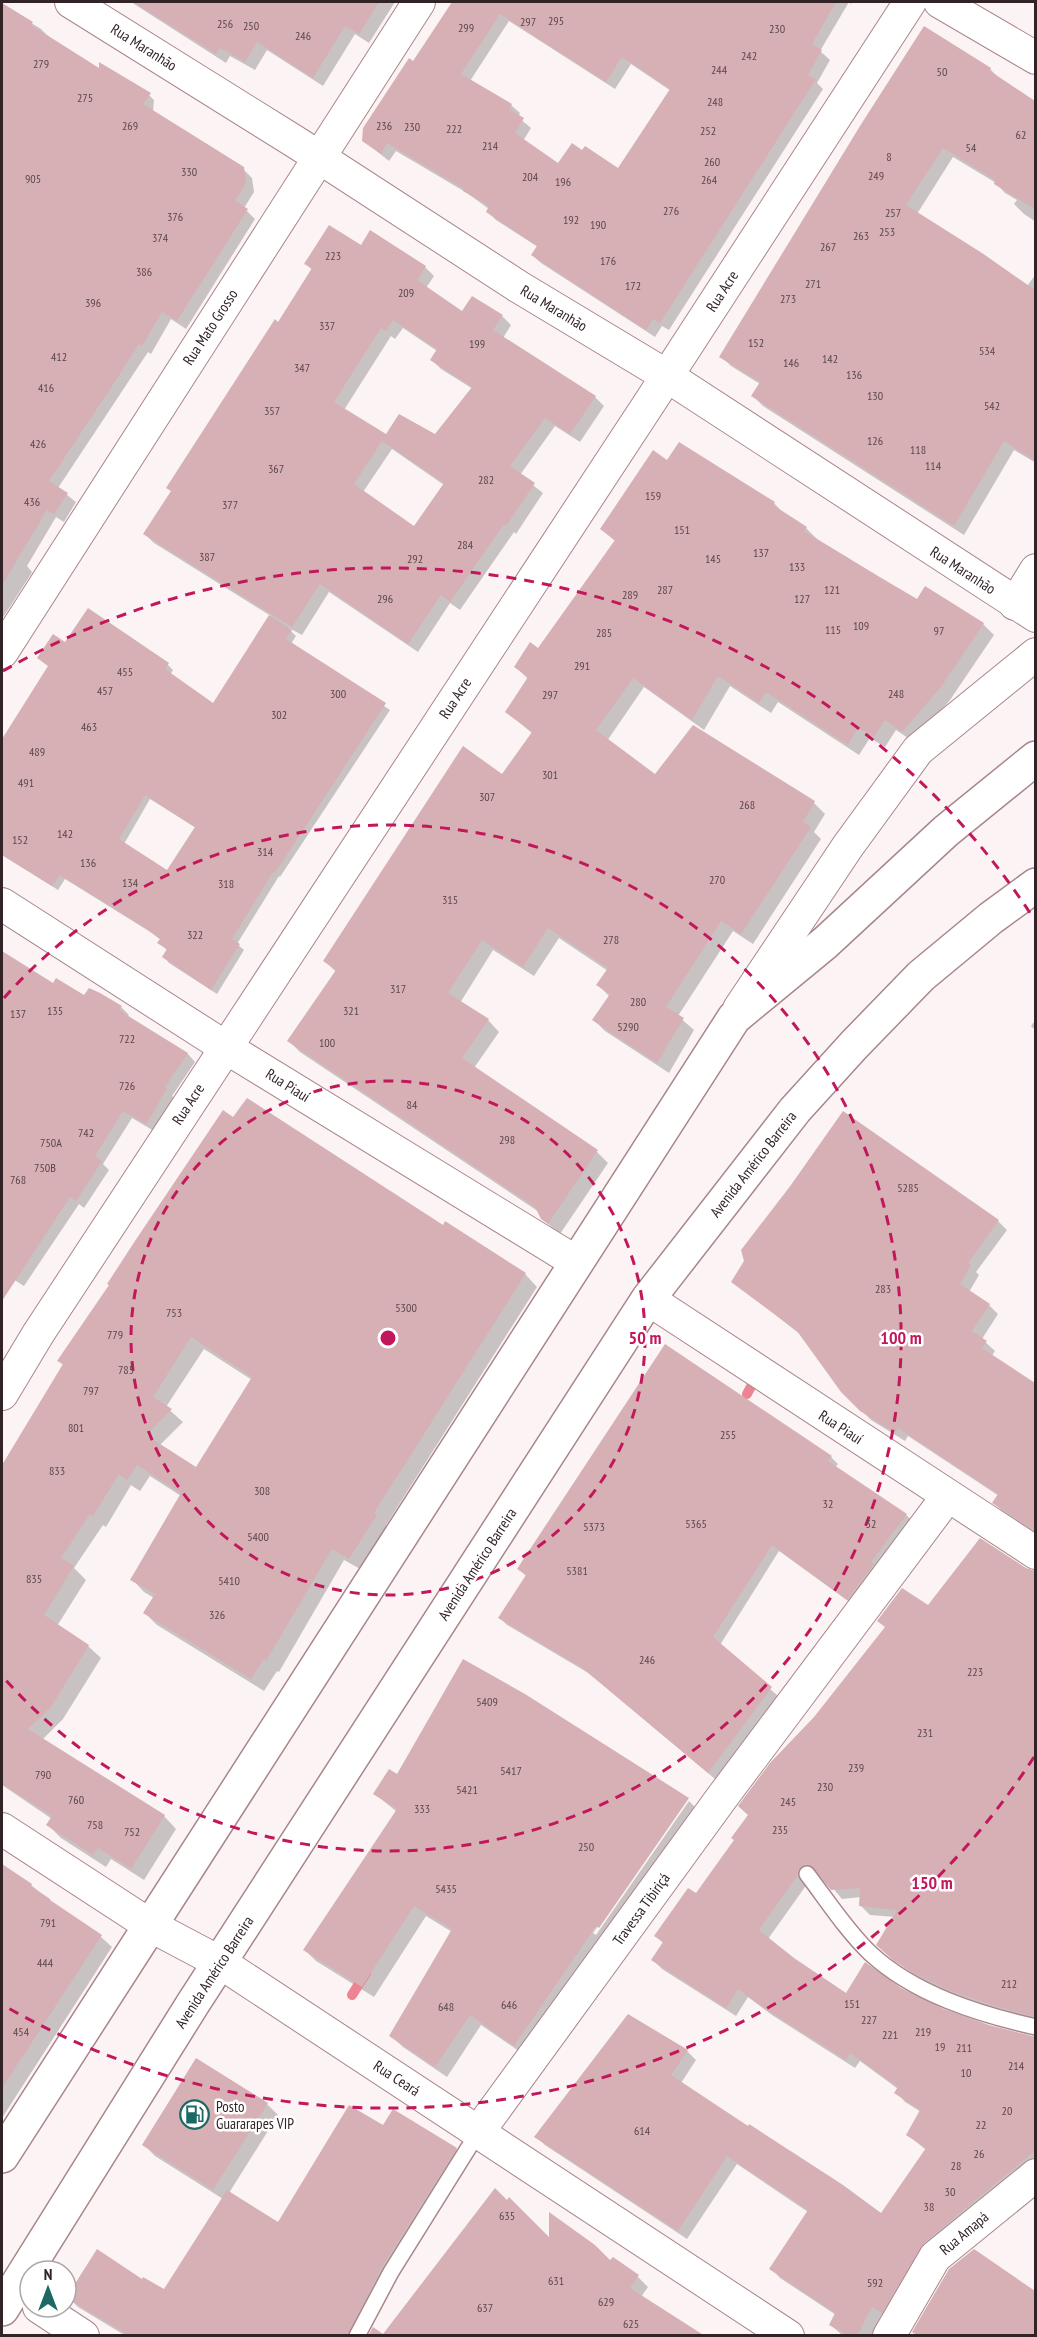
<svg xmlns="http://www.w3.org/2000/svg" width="1037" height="2337" viewBox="0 0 1037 2337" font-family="'PT Sans Narrow',sans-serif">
<rect width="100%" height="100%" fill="#fcf3f4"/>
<g fill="#0003" fill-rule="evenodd">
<path d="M131,2H395L369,43L355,34L323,86L267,50L255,70L230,56L226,63Z"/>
<path d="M454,2H853L851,4L849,2L820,51L830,60L817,83L823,89L669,330L662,326L655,337L541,263L532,255L538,247L496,220L487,211L489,209L467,193L396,151L389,161L364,141ZM509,21L615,89L631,64L671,91L619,170L559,165L523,141L531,128L518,117L520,113L511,105L470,81Z"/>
<path d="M2,5L41,29L48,36H45L100,71L145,91L154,100L153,112L243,169L252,178L254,192L244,208L255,219L186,329L171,319L151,354L148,352L58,488L76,502L64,522L56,517L27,566L32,572L31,574L2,619Z"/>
<path d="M990,69L1001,80L1036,103V222L1024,214L1014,204L1017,200L1005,193L996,183L953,157L917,214L1027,286L1036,274V463L1014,450L964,535L763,406L753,396L760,384L731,366L721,356Z"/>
<path d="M362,247L425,267L434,276L426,288L462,313L502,316L511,325L503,338L595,397L604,406L580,442L555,426L520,475L543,493L516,534L514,532L460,610L450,603L418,652L329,592L302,635L287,627L296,636L291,644L390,710L280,877L279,876L237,944L244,950L217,994L169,963L164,957L168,951L159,943L161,940L152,933L65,879L58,890L2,855V749L88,610L168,665L173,670L170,675L213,705L271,616L154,543L145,534L313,271L306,264ZM403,328L437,351L432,360L441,369L473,389L435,436H386L344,410L391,336L395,339ZM392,449L444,485L415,528L363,492ZM150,799L196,828L168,872L124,844Z"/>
<path d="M668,462L774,503L784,514L806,528L817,539L816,540L917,601L926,588L983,624L994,635L950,700L914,742L896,730L885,747L870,738L859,755L778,702L771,713L730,686L704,730L644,687L607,741L656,776L814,803L825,814L814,832L821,839L753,944L733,931L678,1016L694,1030L669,1073L605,1031L594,1020L610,997L598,985L608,971L559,938L534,976L493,950L460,1003L488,1020L499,1032L474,1068L597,1152L608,1163L560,1234L542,1219L539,1212L300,1052L289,1041L336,972L325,961L502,776L533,734L507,712L528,679L516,667L538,650L616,542L601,529Z"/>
<path d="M2,953L53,986L84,998L121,1007L129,1015L127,1017L188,1054L195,1062L172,1096L174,1098L154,1131L132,1118L103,1164L109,1170L84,1208L79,1204L24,1286L2,1272V1208L24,1172L2,1157Z"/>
<path d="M1036,1019V1031L1031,1026Z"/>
<path d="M998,1221L1007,1230L976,1272L979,1275L969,1292L989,1305L998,1314L982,1339L995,1351L992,1356L1036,1385V1533L1003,1512L994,1503L999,1496L908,1436L905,1441L871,1420L842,1391L802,1336L733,1281Z"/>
<path d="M443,1227L525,1274L537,1287L386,1525L389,1528L362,1570L344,1560L279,1672L277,1671L264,1691L157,1625L145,1613L154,1598L144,1592L132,1579L181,1496L150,1476L140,1491L131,1485L106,1527L103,1525L74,1568L86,1580L57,1626L88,1646L101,1658L63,1719L42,1740L164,1816L176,1829L144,1880L111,1859L106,1867L61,1838L48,1825L52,1819L2,1785V1467L64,1366L59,1361ZM204,1349L252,1380L197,1469L160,1445L183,1422L166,1407Z"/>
<path d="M831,1457L838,1464L835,1468L906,1515L914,1522L855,1606L779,1551L720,1645L778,1696L715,1779L590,1674L507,1625L500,1618L527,1577L519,1569Z"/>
<path d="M1025,1569L1036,1572V2023L962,2000L922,1980L888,1955L895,1917L870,1915L860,1905L861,1897L842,1899L822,1875L815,1873L768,1939L793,1959L846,1995L900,1989L944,2011L988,2026L1036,2037V2170L891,2321L882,2315L871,2336H843L831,2325L836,2315L780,2278L771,2268L808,2212L737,2164L687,2239L545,2145L536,2136L687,2051L696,2060L681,2083L882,2215L926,2150L908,2135L921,2112L905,2102L896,2092L898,2089L860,2061L855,2068L772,2015L748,1997L736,2016L662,1969L653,1960L664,1944L656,1936L696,1895L928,1607Z"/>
<path d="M525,1695L688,1800H686L593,1933L596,1935L689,1801L699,1811L526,2056L481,2025L447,2077L403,2047L391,2036L452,1932L426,1916L374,1997L316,1961L305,1950L397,1812L375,1794L397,1776Z"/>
<path d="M2,1867L31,1885L56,1906L101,1937L112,1947L2,2118Z"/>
<path d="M267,2104L278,2115L229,2193L279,2224L383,2127L456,2149L466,2159L361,2336H126L78,2307L68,2297L143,2281L165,2292L223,2199L155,2156L144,2145Z"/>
<path d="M551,2241L610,2262L638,2277L648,2287L641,2297Z"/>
<path d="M974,2251L1036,2293V2336H918Z"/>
</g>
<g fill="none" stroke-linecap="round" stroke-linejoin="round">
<g stroke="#ec8494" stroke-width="10">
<path d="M747,1394L754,1381"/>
<path d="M352,1995L366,1973"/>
</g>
</g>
<g fill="#d6b0b4" fill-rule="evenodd">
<path d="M133,2H379L359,34L345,26L313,78L257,42L245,62L220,48L216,54Z"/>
<path d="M452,2H836L812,44L822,50L808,75L816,79L660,323L653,319L646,330L531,255L537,246L486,212L489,206L463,191L464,189L387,143L381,154L362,141L363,128L409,58L413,61ZM500,14L606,82L622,57L670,89L618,168L585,146L582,150L572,143L558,163L515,133L524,118L509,109L512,104L461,74Z"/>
<path d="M2,3L33,22L31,25L99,68V62L151,93L143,104L244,167L246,183L235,201L248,209L177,321L162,312L142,346L139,344L116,380L49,481L68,493L54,514L47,510L2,585Z"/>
<path d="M924,26L991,68L990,71L1035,101V209L994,184L995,180L943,148L906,205L982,253L1035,290V461L1004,441L954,526L751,396L760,382L719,357L860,126Z"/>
<path d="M329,225L361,245L370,230L426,266L417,280L462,311L472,296L503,315L493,330L596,396L570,434L545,418L510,466L535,483L506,526L504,524L450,602L441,595L408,644L320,584L292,627L143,534L171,491L166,488L275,319L278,322L312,268L304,264ZM393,320L437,349L430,360L472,387L435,434L399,414L386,434L334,402L381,328L386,331ZM382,441L444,483L414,526L354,484Z"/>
<path d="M679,442L775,502L773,505L807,527L804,531L878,576L917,599L925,586L984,623L941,687L902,732L885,720L874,737L858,728L848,745L766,692L759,703L718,676L692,720L633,678L596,730L655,774L693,725L815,801L803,822L811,827L741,934L721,921L666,1007L684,1018L657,1063L592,1020L610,994L596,985L608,968L548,928L523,967L482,940L448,993L489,1019L462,1058L598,1150L548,1224L541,1219L535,1207L287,1041L336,970L323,961L463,746L502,774L532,732L505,712L528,677L514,667L530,642L538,648L615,540L600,529L653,450L667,460Z"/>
<path d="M88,608L169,663L165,669L213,703L269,615L292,630L286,639L386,703L275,873L273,872L232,939L240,944L211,990L162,957L167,949L157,943L160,939L145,928L60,875L52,886L2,855V739L48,666L37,658L53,634L65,642ZM145,795L195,827L167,870L119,839Z"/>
<path d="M2,951L53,983L56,978L84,995L89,988L100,993L122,1006L119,1009L125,1014L188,1053L165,1087L167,1089L146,1124L123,1111L95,1156L102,1161L76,1201L70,1197L2,1301Z"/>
<path d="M247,1098L443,1225L445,1221L526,1273L374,1513L377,1515L349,1559L332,1549L266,1661L264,1659L251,1679L143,1613L155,1594L130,1580L181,1493L137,1465L127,1480L119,1474L93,1516L90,1514L61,1558L74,1566L44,1615L89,1645L51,1707L28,1729L165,1815L131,1869L98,1848L93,1855L46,1825L52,1816L2,1784V1465L63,1364L57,1361L109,1285L107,1284L135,1241L223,1110L233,1117ZM191,1337L252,1377L196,1467L146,1435L172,1409L153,1397Z"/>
<path d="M843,1111L999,1220L968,1263L971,1265L960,1284L990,1304L972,1331L987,1341L982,1348L1035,1383V1531L992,1503L998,1494L898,1428L895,1433L860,1411L841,1392L797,1331L731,1282L744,1261L741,1250L791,1185Z"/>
<path d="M665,1344L832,1456L828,1461L907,1514L871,1562L874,1564L847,1600L772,1545L713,1637L772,1687L708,1773L581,1667L498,1618L526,1575L517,1569Z"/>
<path d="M980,1538L1026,1568L1035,1571V2017L995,2006L951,1991L911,1972L893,1960L876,1945L897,1910L859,1906L860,1888L831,1890L810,1865L805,1864L798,1870L797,1876L759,1930L794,1958L846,1993L865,1962L901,1988L944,2009L989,2025L1035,2037V2151L924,2243L882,2313L872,2307L857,2336H848L829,2325L835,2313L769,2269L808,2210L727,2156L678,2231L534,2137L628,2014L688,2050L671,2075L748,2126L749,2124L843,2185L881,2213L926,2148L906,2135L920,2110L894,2093L898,2087L850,2053L846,2060L761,2006L738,1989L726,2008L651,1960L663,1942L654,1936L688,1888L696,1893L734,1840L731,1838L748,1815L738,1806L770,1763L814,1717L885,1627L877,1621L902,1588L928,1605Z"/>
<path d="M463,1659L525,1694L689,1798L599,1928L596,1926L514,2046L470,2015L435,2067L389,2036L452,1929L414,1906L362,1987L303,1950L397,1809L373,1794L389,1769L397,1774Z"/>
<path d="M2,1864L32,1884L31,1886L50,1899V1900L102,1935L2,2088Z"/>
<path d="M196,2058L268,2103L213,2190L142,2145Z"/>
<path d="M349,2105L383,2125L393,2109L457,2148L382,2267L347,2336H130L66,2298L97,2249L142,2279L143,2277L164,2289L227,2190L278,2222Z"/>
<path d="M495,2188L507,2200L509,2197L549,2237V2212L595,2245L610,2260L613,2257L639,2275L630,2288L705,2336H368L373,2327L383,2334Z"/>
<path d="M974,2249L1035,2291V2336H918L912,2332L949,2269Z"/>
</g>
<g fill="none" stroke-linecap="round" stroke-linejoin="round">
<defs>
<g id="service">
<path d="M807,1874C827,1900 846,1930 870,1953C914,1994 978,2014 1036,2027"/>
<path d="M357,2336L391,2272L479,2131"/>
</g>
<g id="minor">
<path d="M71,2L297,143L519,287L667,376L1036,616"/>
<path d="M940,2L1036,58"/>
<path d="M1015,604L1036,570"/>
<path d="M2,652L419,2"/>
<path d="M2,904L225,1047L576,1262"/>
<path d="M739,1009L848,846L918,750L1036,654"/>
<path d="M648,1299L1036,1553"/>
<path d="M2,1394L38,1334L652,399L910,2"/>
<path d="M2,1829L151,1926L221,1963L788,2336"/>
<path d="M479,2131L723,1796L947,1497"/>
<path d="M39,2307L83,2336"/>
<path d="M889,2336L935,2257L1036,2175"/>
</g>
<g id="primary">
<path d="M2,2156L734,1018L825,943L946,831L1036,758"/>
<path d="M2,2309L192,2005L648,1299L795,1110L854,1045L921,976L991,918L1036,885"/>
</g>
</defs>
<use href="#service" stroke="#a9868a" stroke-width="18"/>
<use href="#minor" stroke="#a9868a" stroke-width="34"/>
<use href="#primary" stroke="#a9868a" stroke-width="36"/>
<use href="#service" stroke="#fff" stroke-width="15"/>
<use href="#minor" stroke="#fff" stroke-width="32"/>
<use href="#primary" stroke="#fff" stroke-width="33"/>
</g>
<g fill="none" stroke="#c2185b" stroke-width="3" stroke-dasharray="10 8">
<circle cx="388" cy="1338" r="257"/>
<path d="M4 998A513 513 0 1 1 4 1678"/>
<path d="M1034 1757A770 770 0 0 1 3 2005M3 671A770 770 0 0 1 1034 919"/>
</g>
<defs>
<symbol id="fuel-ring" viewBox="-11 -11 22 22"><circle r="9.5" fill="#fff" stroke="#1c6865" stroke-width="1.5"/><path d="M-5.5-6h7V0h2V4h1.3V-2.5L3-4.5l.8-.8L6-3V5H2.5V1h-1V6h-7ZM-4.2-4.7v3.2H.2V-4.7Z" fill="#1c6865"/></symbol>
</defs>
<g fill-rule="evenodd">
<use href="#fuel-ring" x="178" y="2098" width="33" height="33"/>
</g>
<g text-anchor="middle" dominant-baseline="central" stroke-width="5" stroke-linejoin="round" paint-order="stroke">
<g font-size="12" fill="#5b474a">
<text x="556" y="20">295</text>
<text x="528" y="21">297</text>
<text x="225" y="23">256</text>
<text x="251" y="25">250</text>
<text x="466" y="27">299</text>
<text x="777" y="28">230</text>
<text x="303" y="35">246</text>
<text x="749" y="55">242</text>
<text x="41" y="63">279</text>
<text x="719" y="69">244</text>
<text x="942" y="71">50</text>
<text x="85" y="97">275</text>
<text x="715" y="101">248</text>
<text x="130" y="125">269</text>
<text x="384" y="125">236</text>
<text x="412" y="126">230</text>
<text x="454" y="128">222</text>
<text x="708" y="130">252</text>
<text x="1021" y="134">62</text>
<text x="490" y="145">214</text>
<text x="971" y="147">54</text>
<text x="889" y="156">8</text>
<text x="712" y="161">260</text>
<text x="189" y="171">330</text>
<text x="876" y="175">249</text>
<text x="530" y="176">204</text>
<text x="33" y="178">905</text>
<text x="709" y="179">264</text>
<text x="563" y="181">196</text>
<text x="671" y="210">276</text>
<text x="893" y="212">257</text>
<text x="175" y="216">376</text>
<text x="571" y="219">192</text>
<text x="598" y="224">190</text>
<text x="887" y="231">253</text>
<text x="861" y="235">263</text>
<text x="160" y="237">374</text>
<text x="828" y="246">267</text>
<text x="333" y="255">223</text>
<text x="608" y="260">176</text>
<text x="144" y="271">386</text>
<text x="813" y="283">271</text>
<text x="633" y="285">172</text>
<text x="406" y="292">209</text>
<text x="788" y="298">273</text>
<text x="93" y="302">396</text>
<text x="327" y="325">337</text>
<text x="756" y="342">152</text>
<text x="477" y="343">199</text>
<text x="987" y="350">534</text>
<text x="59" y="356">412</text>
<text x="830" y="358">142</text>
<text x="791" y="362">146</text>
<text x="302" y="367">347</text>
<text x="854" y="374">136</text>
<text x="46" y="387">416</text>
<text x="875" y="395">130</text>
<text x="992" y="405">542</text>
<text x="272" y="410">357</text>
<text x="875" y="440">126</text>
<text x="38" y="443">426</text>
<text x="918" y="449">118</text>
<text x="933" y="465">114</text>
<text x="276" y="468">367</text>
<text x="486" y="479">282</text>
<text x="653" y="495">159</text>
<text x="32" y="501">436</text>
<text x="230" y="504">377</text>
<text x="682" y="529">151</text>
<text x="465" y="544">284</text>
<text x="761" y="552">137</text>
<text x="207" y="556">387</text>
<text x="415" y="558">292</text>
<text x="713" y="558">145</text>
<text x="797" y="566">133</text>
<text x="665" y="589">287</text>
<text x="832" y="589">121</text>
<text x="630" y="594">289</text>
<text x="385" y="598">296</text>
<text x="802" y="598">127</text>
<text x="861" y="625">109</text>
<text x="833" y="629">115</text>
<text x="939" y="630">97</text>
<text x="604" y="632">285</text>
<text x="582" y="665">291</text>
<text x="125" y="671">455</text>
<text x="105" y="690">457</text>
<text x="338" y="693">300</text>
<text x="896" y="693">248</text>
<text x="550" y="694">297</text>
<text x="279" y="714">302</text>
<text x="89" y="726">463</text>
<text x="37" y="751">489</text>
<text x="550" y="774">301</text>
<text x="26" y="782">491</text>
<text x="487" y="796">307</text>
<text x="747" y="804">268</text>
<text x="65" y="833">142</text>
<text x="20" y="839">152</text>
<text x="265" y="851">314</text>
<text x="88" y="862">136</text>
<text x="717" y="879">270</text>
<text x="130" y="882">134</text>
<text x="226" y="883">318</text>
<text x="450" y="899">315</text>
<text x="195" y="934">322</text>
<text x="611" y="939">278</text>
<text x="398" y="988">317</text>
<text x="638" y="1001">280</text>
<text x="55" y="1010">135</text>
<text x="351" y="1010">321</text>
<text x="18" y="1013">137</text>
<text x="628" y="1026">5290</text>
<text x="127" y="1038">722</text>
<text x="327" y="1042">100</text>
<text x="127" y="1085">726</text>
<text x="412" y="1104">84</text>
<text x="86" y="1132">742</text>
<text x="507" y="1139">298</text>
<text x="51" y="1142">750A</text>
<text x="45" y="1167">750B</text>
<text x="18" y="1179">768</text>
<text x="908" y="1187">5285</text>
<text x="883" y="1288">283</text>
<text x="406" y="1307">5300</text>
<text x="174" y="1312">753</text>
<text x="115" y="1334">779</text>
<text x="126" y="1369">785</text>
<text x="91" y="1390">797</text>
<text x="76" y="1427">801</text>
<text x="728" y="1434">255</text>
<text x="57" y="1470">833</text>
<text x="262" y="1490">308</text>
<text x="828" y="1503">32</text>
<text x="696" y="1523">5365</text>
<text x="871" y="1523">32</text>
<text x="594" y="1526">5373</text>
<text x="258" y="1536">5400</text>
<text x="577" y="1570">5381</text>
<text x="34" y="1578">835</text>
<text x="229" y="1580">5410</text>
<text x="217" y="1614">326</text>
<text x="647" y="1659">246</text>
<text x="975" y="1671">223</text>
<text x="487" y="1701">5409</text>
<text x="925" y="1732">231</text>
<text x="856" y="1767">239</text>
<text x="511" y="1770">5417</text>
<text x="43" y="1774">790</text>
<text x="825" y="1786">230</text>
<text x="467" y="1789">5421</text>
<text x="76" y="1799">760</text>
<text x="788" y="1801">245</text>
<text x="422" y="1808">333</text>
<text x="95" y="1824">758</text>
<text x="780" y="1829">235</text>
<text x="132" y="1831">752</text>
<text x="586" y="1846">250</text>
<text x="446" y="1888">5435</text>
<text x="48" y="1922">791</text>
<text x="45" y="1962">444</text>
<text x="1009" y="1983">212</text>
<text x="852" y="2003">151</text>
<text x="509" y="2004">646</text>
<text x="446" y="2006">648</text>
<text x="869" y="2019">227</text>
<text x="21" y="2031">454</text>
<text x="923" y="2031">219</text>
<text x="890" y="2034">221</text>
<text x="940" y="2046">19</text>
<text x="964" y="2047">211</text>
<text x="1016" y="2065">214</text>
<text x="966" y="2072">10</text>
<text x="1007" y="2110">20</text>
<text x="981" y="2124">22</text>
<text x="642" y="2130">614</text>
<text x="979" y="2153">26</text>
<text x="956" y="2165">28</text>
<text x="950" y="2191">30</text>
<text x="929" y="2206">38</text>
<text x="507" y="2215">635</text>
<text x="556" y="2280">631</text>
<text x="875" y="2282">592</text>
<text x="606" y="2301">629</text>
<text x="485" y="2307">637</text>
<text x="631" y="2323">625</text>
</g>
<g font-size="15" fill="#322426" stroke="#fff">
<text transform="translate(144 47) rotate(32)">Rua Maranhão</text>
<text transform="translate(722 291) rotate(-57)">Rua Acre</text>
<text transform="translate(554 308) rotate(31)">Rua Maranhão</text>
<text transform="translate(210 327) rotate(-57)">Rua Mato Grosso</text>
<text transform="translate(963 570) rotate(33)">Rua Maranhão</text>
<text transform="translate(455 698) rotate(-57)">Rua Acre</text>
<text transform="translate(288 1085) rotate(32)">Rua Piauí</text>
<text transform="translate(188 1104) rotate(-57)">Rua Acre</text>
<text transform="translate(753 1164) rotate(-52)">Avenida Américo Barreira</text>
<text transform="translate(841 1427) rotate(33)">Rua Piauí</text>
<text transform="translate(477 1564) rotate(-57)">Avenida Américo Barreira</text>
<text transform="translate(641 1909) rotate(-54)">Travessa Tibiriçá</text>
<text transform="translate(214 1972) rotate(-57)">Avenida Américo Barreira</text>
<text transform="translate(397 2078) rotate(33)">Rua Ceará</text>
<text transform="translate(964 2233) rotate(-40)">Rua Amapá</text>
</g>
<g font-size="15" fill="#322426" stroke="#fff" text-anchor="start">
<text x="216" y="2106">Posto<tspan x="216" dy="17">Guararapes VIP</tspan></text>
</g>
</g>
<circle cx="388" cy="1338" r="9" fill="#c2185b" stroke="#fff" stroke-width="3"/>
<g font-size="18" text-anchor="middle" font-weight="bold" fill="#c2185b" stroke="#fff" stroke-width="5" stroke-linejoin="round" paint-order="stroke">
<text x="645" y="1344">50 m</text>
<text x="901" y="1344">100 m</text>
<text x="932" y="1889">150 m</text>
</g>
<rect width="1037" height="2337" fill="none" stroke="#322426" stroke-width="6"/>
<g transform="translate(48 2289)"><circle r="28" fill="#ffffff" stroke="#ada7a8" stroke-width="1.5"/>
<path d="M0-4.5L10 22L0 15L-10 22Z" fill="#1c6865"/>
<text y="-9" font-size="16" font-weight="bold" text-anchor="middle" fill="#322426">N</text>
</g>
</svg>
